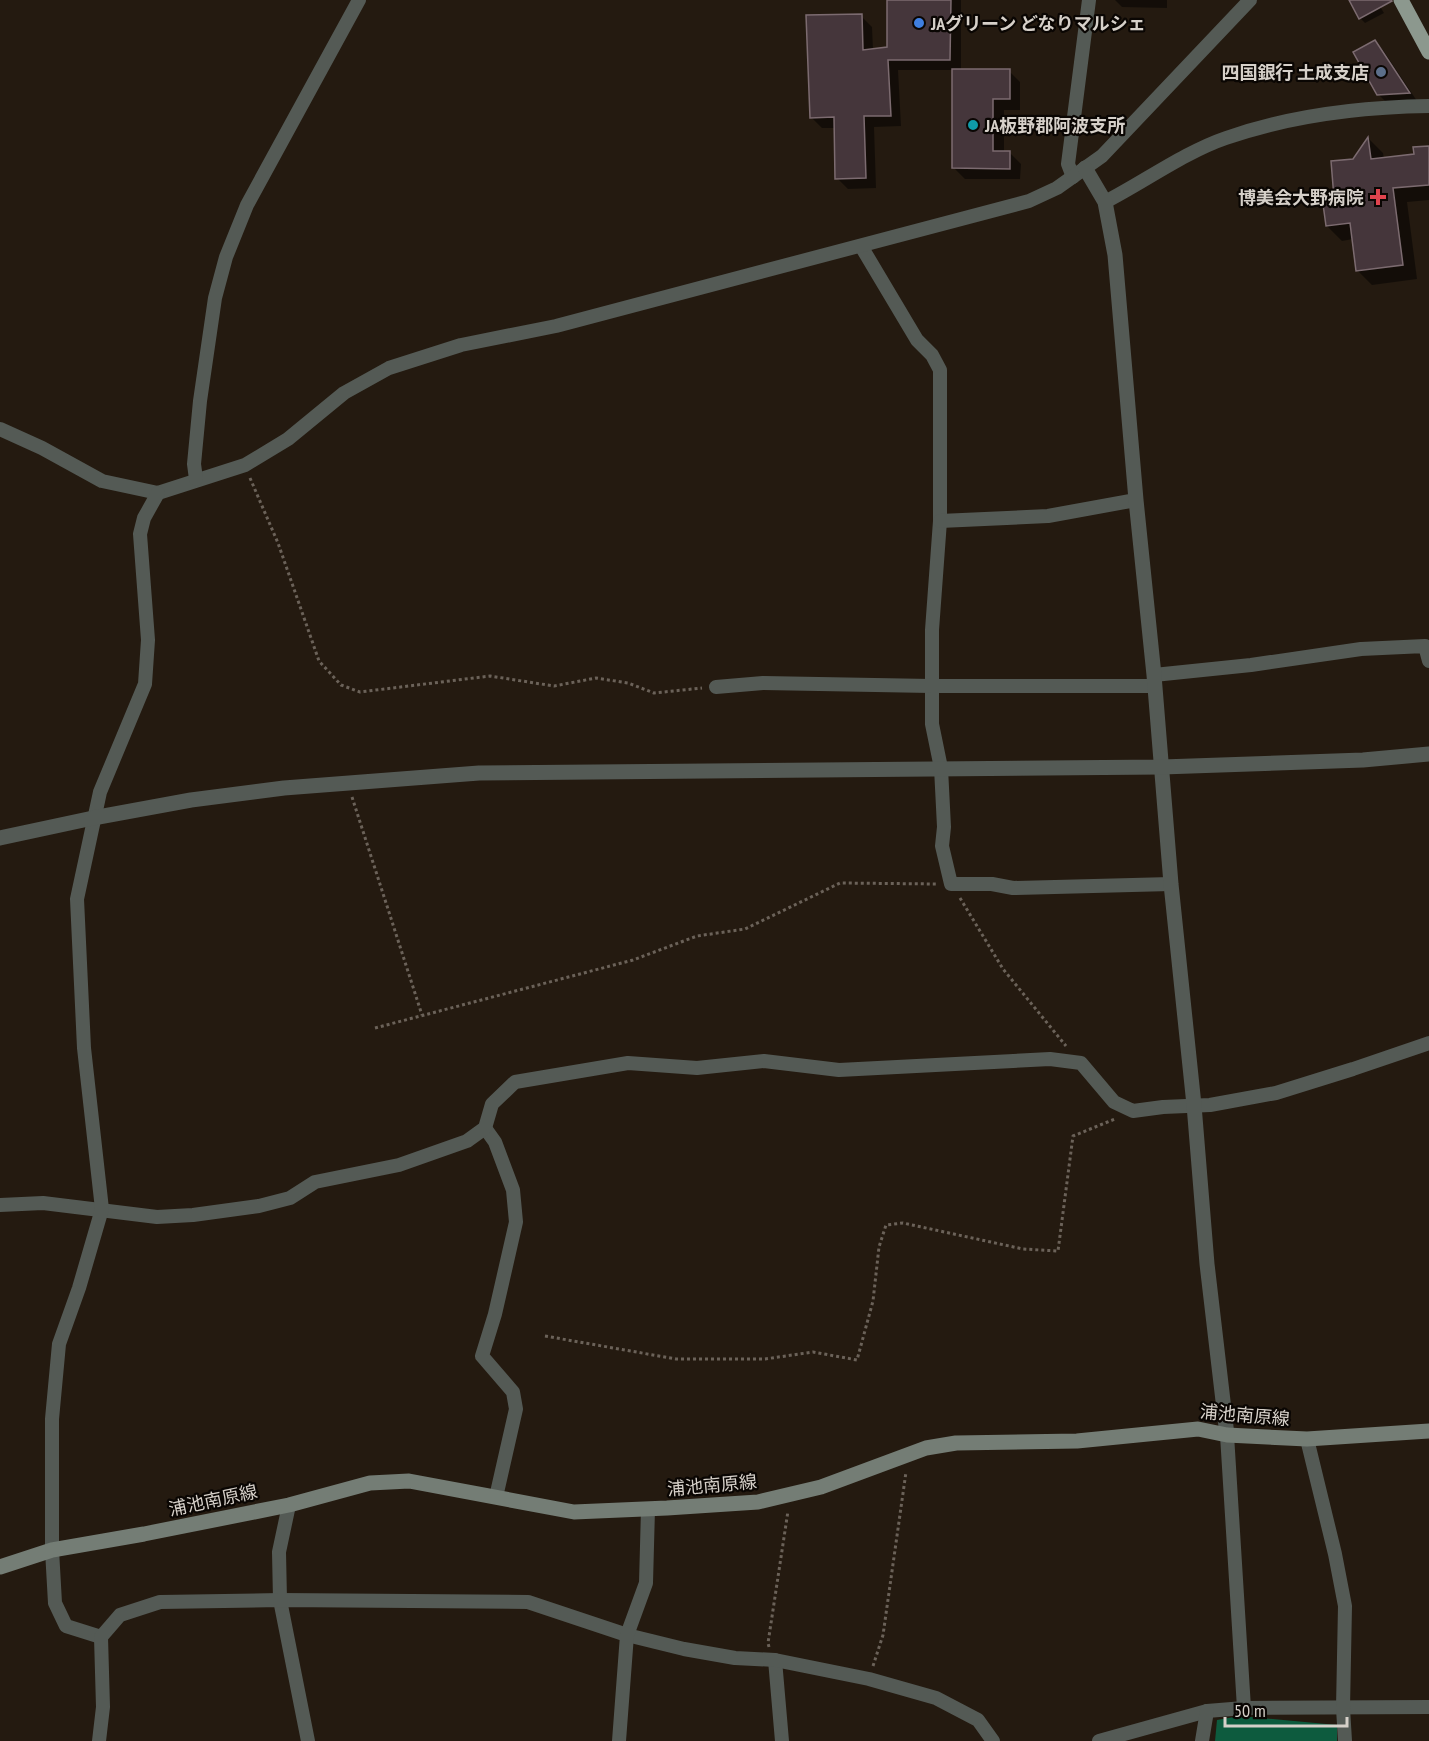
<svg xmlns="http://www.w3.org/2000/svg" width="1429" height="1741" viewBox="0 0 1429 1741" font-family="'PT Sans Narrow','Noto Sans JP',sans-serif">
<rect width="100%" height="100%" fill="#241a10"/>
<path fill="#0d5b3e" d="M1240,1716L1337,1725V1741H1215L1217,1720Z"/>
<g fill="#0007">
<path d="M889,0H961V71H1009L1020,82V110H1004V152H1009L1021,164L1020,179H965L954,168V70H898L901,126L874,127L876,188L848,189L837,178L836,128H822L811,117L861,16L872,27L873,50L889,48Z"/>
<path d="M1115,0H1167V8L1122,7Z"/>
<path d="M1350,0H1376L1384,13L1365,23L1360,18Z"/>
<path d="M1375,42L1383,50L1417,101L1387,103L1378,94Z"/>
<path d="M1369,139L1383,153L1384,159L1416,155L1429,147V200L1407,202L1417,279L1372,285L1357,270L1353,239L1342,241L1327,226L1336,198L1354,161Z"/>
</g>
<g fill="#45363b" stroke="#7c6b70" stroke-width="1.5">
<path d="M887,0H951L950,60H888L891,116H864L866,178L835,179L834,117L810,118L806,15L862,14L863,50L887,47Z"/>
<path d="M1349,0H1391L1392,1L1359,19Z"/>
<path d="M1375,40L1410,93L1377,95L1353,52Z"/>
<path d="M952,69H1010V99H993V151H1010V169L952,168Z"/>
<path d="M1368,137L1371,159L1414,154L1413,147L1429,146V185L1393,188L1403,265L1356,271L1350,223L1326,226L1323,204L1334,198L1331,161L1353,159Z"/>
</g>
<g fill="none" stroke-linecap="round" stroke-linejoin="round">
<g stroke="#6b6259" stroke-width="3" stroke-dasharray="3 3" stroke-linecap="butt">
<path d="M250,478L278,543L319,661L341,685L360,692L490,676L554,686L596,678L628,683L654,693L702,688"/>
<path d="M352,797L422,1015"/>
<path d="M960,898L1003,969L1066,1046"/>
<path d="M375,1028L633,960L697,936L745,929L840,883L937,884"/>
<path d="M545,1336L676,1359H765L813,1352L857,1360L873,1301L879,1247L886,1225L903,1223L1023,1249L1058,1251L1073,1136L1115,1119"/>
<path d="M769,1647L768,1643L788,1511"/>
<path d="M873,1666L883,1635L906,1472"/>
</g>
<g stroke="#545a55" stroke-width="14">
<path d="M1073,177L1068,164L1089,0"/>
<path d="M1105,202C1144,182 1185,152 1226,138C1292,115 1361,107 1429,106"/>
<path d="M861,246L917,340L932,355L940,370V521L932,630V724L941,768L944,827L942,846L951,884H992L1013,888L1171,884"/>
<path d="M0,429L42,448L102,481L158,493L245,465L288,439L344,393L389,368L461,345L556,326L1029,201L1057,188L1102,156L1250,0"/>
<path d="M196,479L194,464L200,401L215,298L226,257L247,205L359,0"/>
<path d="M940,521L1048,516L1136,500"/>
<path d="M1154,675L1251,665L1361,649L1425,646L1429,661"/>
<path d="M716,687L763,683L931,686H1155"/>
<path d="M485,1128L495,1142L513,1190L516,1222L495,1314L482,1356L513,1392L516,1409L496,1497"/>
<path d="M0,1205L43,1203L157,1217L193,1215L259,1206L290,1198L315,1182L399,1165L467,1141L485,1128L492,1104L515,1082L628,1063L697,1068L764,1061L839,1070L1050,1059L1081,1063L1114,1102L1133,1111L1163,1107L1210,1105L1276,1093L1353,1069L1429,1043"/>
<path d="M1227,1435L1244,1708L1429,1707"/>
<path d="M1307,1439L1335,1554L1345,1606L1343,1708L1345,1741"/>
<path d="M289,1505L279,1552L280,1600L308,1741"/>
<path d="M101,1637L66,1626L55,1603L52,1550V1419L59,1344L79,1288L102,1209L84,1048L77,899L100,792L145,684L148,640L140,534L144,518L158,493"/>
<path d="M775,1660L782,1741"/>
<path d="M99,1741L103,1707L101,1637L120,1615L160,1602L280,1600L528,1602L627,1635L684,1649L735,1658L775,1660L869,1679L936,1698L978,1720L993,1741"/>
<path d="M619,1741L627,1635L646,1583L648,1509"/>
<path d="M1099,1741L1207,1711L1244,1708"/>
<path d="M1202,1741L1207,1711"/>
</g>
<g stroke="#545a55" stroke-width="15">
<path d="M1085,168L1105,202L1115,255L1136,500L1154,675L1171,884L1194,1105L1207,1264L1227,1435"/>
<path d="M0,838L93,818L191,800L284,788L479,773L1162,767L1363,760L1429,754"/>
</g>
<path stroke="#747d75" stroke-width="15" d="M0,1567L52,1550L144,1534L289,1505L370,1483L409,1481L574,1512L667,1508L758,1502L821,1487L926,1448L956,1443L1077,1441L1198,1429L1227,1435L1307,1439L1429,1431"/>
<path stroke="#8c988e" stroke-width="15" d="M1401,0L1429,52"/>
</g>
<circle fill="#3f7fe0" stroke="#0a0603" stroke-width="2" cx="919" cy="23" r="6"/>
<circle fill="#5c6f8a" stroke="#0a0603" stroke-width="2" cx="1381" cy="72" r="6"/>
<circle fill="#0f9aa8" stroke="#0a0603" stroke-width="2" cx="973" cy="125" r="6"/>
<path fill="#e0444e" stroke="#0a0603" stroke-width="2" d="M1375 188h6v6h6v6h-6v6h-6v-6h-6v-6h6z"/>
<g text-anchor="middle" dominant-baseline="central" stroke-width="4.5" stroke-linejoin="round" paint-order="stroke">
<g font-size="18" font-weight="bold" fill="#d6d0c9" stroke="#0a0603" text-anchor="start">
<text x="931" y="23">JAグリーン どなりマルシェ</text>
<text x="1369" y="72" text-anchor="end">四国銀行 土成支店</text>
<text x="985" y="125">JA板野郡阿波支所</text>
<text x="1364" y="197" text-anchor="end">博美会大野病院</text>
</g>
<g font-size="18" fill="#d6d0c9" stroke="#0a0603">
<text transform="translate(1245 1415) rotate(5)">浦池南原線</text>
<text transform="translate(712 1485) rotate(-5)">浦池南原線</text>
<text transform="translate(213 1500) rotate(-12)">浦池南原線</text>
</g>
</g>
<path d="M1225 1717v9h122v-9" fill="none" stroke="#d6d0c9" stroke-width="3"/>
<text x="1234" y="1717" font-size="18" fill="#d6d0c9" stroke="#0a0603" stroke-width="4.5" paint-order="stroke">50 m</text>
</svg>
